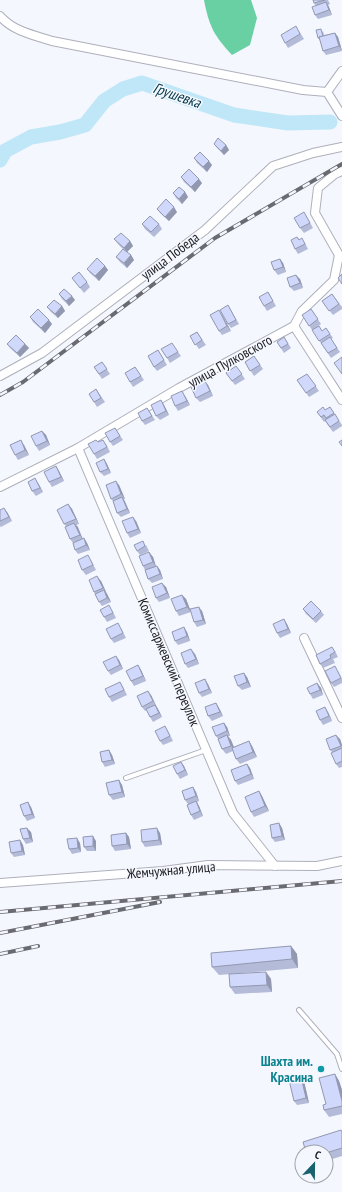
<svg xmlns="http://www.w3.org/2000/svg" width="342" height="1192" viewBox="0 0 342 1192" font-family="'PT Sans Narrow',sans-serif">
<rect width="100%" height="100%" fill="#f5f7fe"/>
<path fill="#68d0a3" d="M204,0H251L257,18L250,45L232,55C214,36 209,26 204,0Z"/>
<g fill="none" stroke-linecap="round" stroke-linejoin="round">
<path stroke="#c0e7f8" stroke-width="15" d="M0,160L5,151L31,137L60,132L85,125L104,101L123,89L142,83L234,115L288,123L330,122"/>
<defs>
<g id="service">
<path d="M126,778L206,750"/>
<path d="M299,1010L337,1054L342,1069"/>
</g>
<g id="minor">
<path d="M0,16C13,31 33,35 52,41L303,90L327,92"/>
<path d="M342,71L327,92L342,116"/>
<path d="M294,326L342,400"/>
<path d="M0,376L42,353L205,230L273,166L313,153L342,147"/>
<path d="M78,448L233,813L275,866"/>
<path d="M0,487L78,448L179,388L294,326L302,311L334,280L339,255L315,213L318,188L335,174L342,171"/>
<path d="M304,638L342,718"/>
<path d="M0,883L163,871L208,865L317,866L342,861"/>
</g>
</defs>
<use href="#service" stroke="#adb0bb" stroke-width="6"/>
<use href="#minor" stroke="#adb0bb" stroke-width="10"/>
<use href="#service" stroke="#fff" stroke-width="4"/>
<use href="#minor" stroke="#fff" stroke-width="8"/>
<defs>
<g id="rail">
<path d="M0,395L23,382L215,238L342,164"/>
<path d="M0,912L342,881"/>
<path d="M0,933L160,902"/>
<path d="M0,954L38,946"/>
</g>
</defs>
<use href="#rail" stroke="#6a6b70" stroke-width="4"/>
<use href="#rail" stroke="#f5f7fe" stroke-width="2.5" stroke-dasharray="8" stroke-linecap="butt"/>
</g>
<g fill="#b3bbd8">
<path d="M313,0H328L330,4L328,5L329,7L332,15L318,19L315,15L316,6L314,3Z"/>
<path d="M299,31L304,39L288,48L285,43Z"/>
<path d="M323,31L324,35L335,33L338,37L342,51L326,55L323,51L320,40L318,38Z"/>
<path d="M214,144L226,145L229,150L224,155L217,148Z"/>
<path d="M194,158L212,165L207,172L197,163Z"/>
<path d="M181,177L202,183L195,192L184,182Z"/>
<path d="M185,192L188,197L182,204L176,198L173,193Z"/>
<path d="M157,209L177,212L169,221L160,213Z"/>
<path d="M307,217L313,228L304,233L300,228Z"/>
<path d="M142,224H159L162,229L154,237L145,229Z"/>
<path d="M297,237L299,239L305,243L308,249L298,254L295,249Z"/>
<path d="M114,239L130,241L133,246L127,252L131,255L134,260L127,268L120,262L116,257L123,249L118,244Z"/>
<path d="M280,259L283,263L286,272L278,275L274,270Z"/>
<path d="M105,266L108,270L99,281L90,273L87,269Z"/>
<path d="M72,278L87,282L90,287L84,293Z"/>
<path d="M300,279L303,288L294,291L290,287Z"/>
<path d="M268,292L276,306L267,311L264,306Z"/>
<path d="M59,294L75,300L69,306L62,299Z"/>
<path d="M332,294L342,307V309L333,315L322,301Z"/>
<path d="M228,305L239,324L231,328L228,324Z"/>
<path d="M62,306L65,311L58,318L51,312L47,307Z"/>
<path d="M311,309L321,324L313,330L322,331L326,328L333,338L331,339L340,352L331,358L302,315Z"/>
<path d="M222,315L231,331L222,335L219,331Z"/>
<path d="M30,317L52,324L45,333L33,322Z"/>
<path d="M197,332L206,345L199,349L190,336Z"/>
<path d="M284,337L291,348L284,353L277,342Z"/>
<path d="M7,344H25L29,348L20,357L10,348Z"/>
<path d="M175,348L181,356L170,363L167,358Z"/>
<path d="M158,350L167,365L157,371L154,367Z"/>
<path d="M254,356L263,369L254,376L245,362Z"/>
<path d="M102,362L110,374L102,379L94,367Z"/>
<path d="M236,366L245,379L235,385L226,373Z"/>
<path d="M135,367L144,380L133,387L130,382Z"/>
<path d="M307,374L319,391L309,397L297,380Z"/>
<path d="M208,385L213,396L200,402L196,398Z"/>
<path d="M96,389L105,402L97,407L89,394Z"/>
<path d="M185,396L190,405L178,411L175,406Z"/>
<path d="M161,400L164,405L169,415L160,420L156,416Z"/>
<path d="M330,407L342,425V426L333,432L325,421L324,422L317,412L325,410Z"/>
<path d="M147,408L155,420L145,425L142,421Z"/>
<path d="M115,428L123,440L113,446L110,442Z"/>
<path d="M42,431L46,435L50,445L39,451L36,446Z"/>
<path d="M96,440L98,442L106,444L110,452L97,459L94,454Z"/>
<path d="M24,445L29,455L18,460L15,455Z"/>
<path d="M104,459L107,464L111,473L104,476L100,472Z"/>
<path d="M56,466L59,471L64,481L52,487L49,482Z"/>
<path d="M38,483L43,492L36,496L32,491Z"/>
<path d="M119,485L125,499H124L130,513L121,517L117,513L113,501L111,499Z"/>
<path d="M68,504L72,509L79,524L76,525L83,539L84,538L87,543L90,550L78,554L75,550L73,543L70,539L66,526L64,524Z"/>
<path d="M0,510L7,512L12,521L1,527L0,526Z"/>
<path d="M136,521L141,533L130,538L127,533Z"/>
<path d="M146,545L149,551L140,555L137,551Z"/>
<path d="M149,552L153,557L156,566L160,570L163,579L152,583L148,579L145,570L143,566Z"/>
<path d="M91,560L96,570L86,575L82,570Z"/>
<path d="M101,581L111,602L102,606L99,602L94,592Z"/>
<path d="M166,587L170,598L159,602L156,598Z"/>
<path d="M182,595L186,599L191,612L179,616L176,611Z"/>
<path d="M303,609L321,611L324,615L316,623L306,614Z"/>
<path d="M112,610L116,618L107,622L104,617Z"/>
<path d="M202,611L206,624L197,627L194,622Z"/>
<path d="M287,624L291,633L280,638L277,633Z"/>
<path d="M121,628L126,638L114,643L111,639Z"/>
<path d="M187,632L190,641L178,645L175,641Z"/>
<path d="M335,651L338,657L333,659L335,663L323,668L320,664L316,655Z"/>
<path d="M195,654L199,664L188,668L185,664Z"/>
<path d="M119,660L123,669L111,675L108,671Z"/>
<path d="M138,665L141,670L146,681L134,686L131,681Z"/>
<path d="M338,671L342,679V683L334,687L331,683Z"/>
<path d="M247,677L251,687L242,690L238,686Z"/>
<path d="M120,682L123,687L127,695L112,702L109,697Z"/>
<path d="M317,683L321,688L323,695L313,699L310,694Z"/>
<path d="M208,684L212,693L202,697L199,693Z"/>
<path d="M151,695L162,717L153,722L150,717L147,710L145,711L142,707Z"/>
<path d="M216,703L219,708L223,716L212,721L208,716Z"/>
<path d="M328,712L332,721L323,725L320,720Z"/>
<path d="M224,723L227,727L230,736H228L231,740L234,747L249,741L252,746L257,757L240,764L236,759L233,751L226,754L222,749L219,740L216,736Z"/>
<path d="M165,726L168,731L173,741L163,745L160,741Z"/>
<path d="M340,739L342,745V767L339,768L336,764L332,752L330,750Z"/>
<path d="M109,750L112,755L115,764L105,767L102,762Z"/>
<path d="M181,762L184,766L188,775L180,779L177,774Z"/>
<path d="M247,764L250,768L254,779L238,785L235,781Z"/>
<path d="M119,780L122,785L125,797L113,800L109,795Z"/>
<path d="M193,787L196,792L199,801L197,802L199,806L203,816L194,820L191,815L188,804L185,800Z"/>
<path d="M259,791L262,796L269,811L254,817L251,812Z"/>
<path d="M31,807L35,818L27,821L24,816Z"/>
<path d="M279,823L282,828L285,840L275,842L272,838Z"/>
<path d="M31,832L33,842L26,844L23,839Z"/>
<path d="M126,833L129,837L131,849L115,851L112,846Z"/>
<path d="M160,833L162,845L145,847L142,842Z"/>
<path d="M20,840L23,845L25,855L14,857L11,853Z"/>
<path d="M96,841V851H87L84,847Z"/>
<path d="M80,843L81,852L72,854L69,849Z"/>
<path d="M291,946L297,954L298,968L219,975L212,967Z"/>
<path d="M266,972L271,979L272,992L235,994L230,987Z"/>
<path d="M335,1074L339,1081L342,1090V1114L329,1117L324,1110Z"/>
<path d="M301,1077L304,1081L309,1103L297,1105L294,1101Z"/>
<path d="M341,1130L342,1131V1156L326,1161V1152Z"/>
</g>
<g fill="#9298b0">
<path d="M326,2L329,7L332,15L329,10Z"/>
<path d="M335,33L338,37L342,51L339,46Z"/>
<path d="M226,145L229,150L224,155L221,151Z"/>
<path d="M209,161L212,165L207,172L203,167Z"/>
<path d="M199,179L202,183L195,192L191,187Z"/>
<path d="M185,192L188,197L182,204L179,199Z"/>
<path d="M174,207L177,212L169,221L165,217Z"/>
<path d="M130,241L133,246L127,252L124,248Z"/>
<path d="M131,255L134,260L127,268L124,263Z"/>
<path d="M280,259L283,263L286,272L283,267Z"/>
<path d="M105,266L108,270L99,281L95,276Z"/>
<path d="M296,275L300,279L303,288L300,283Z"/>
<path d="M72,296L75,300L69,306L66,301Z"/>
<path d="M62,306L65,311L58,318L55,314Z"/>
<path d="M219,310L222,315L231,331L227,326Z"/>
<path d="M49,320L52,324L45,333L41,328Z"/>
<path d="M25,344L29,348L20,357L17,353Z"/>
<path d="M205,381L208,385L213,396L210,391Z"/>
<path d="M182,391L185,396L190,405L187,401Z"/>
<path d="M161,400L164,405L169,415L166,411Z"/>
<path d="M42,431L46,435L50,445L47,441Z"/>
<path d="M21,440L24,445L29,455L25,450Z"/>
<path d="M104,459L107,464L111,473L108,469Z"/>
<path d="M56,466L59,471L64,481L61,477Z"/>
<path d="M35,478L38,483L43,492L40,488Z"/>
<path d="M116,481L119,485L125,499L121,494Z"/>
<path d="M122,497L125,502L130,513L127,509Z"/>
<path d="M68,504L72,509L79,524L76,519Z"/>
<path d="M4,508L7,512L12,521L9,517Z"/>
<path d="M133,517L136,521L141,533L138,529Z"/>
<path d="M74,523L78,527L83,540L80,535Z"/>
<path d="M84,538L87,543L90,550L86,545Z"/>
<path d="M149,552L153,557L156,567L153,562Z"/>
<path d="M157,566L160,570L163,579L160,574Z"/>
<path d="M97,576L101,581L106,592L103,588Z"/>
<path d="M162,583L166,587L170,598L167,593Z"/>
<path d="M104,590L107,594L111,602L107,598Z"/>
<path d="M182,595L186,599L191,612L187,607Z"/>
<path d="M199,607L202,611L206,624L203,620Z"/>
<path d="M284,619L287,624L291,633L288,629Z"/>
<path d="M184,627L187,632L190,641L187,636Z"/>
<path d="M191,649L195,654L199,664L196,659Z"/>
<path d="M116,656L119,660L123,669L120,665Z"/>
<path d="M138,665L141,670L146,681L143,676Z"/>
<path d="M244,673L247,677L251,687L247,682Z"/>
<path d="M205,679L208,684L212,693L209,689Z"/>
<path d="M317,683L321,688L323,695L320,690Z"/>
<path d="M148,691L151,695L156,706L153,701Z"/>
<path d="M216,703L219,708L223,716L220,712Z"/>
<path d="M155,705L158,709L162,717L159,713Z"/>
<path d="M325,707L328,712L332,721L329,716Z"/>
<path d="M224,723L227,727L230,736L227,731Z"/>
<path d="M227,735L231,740L235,750L231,746Z"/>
<path d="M336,735L340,739L342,745V747Z"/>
<path d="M249,741L252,746L257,757L253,752Z"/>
<path d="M109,750L112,755L115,764L112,760Z"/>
<path d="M181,762L184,766L188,775L185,770Z"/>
<path d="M247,764L250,768L254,779L251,774Z"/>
<path d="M119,780L122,785L125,797L122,792Z"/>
<path d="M193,787L196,792L199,801L196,796Z"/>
<path d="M259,791L262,796L269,811L265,806Z"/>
<path d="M196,801L199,806L203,816L200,811Z"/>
<path d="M28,802L31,807L35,818L32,814Z"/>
<path d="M279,823L282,828L285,840L282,836Z"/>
<path d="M27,828L31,832L33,842L30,838Z"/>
<path d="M157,828L160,833L162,845L159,840Z"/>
<path d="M126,833L129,837L131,849L127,844Z"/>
<path d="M93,836L96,841V851L93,846Z"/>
<path d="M77,838L80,843L81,852L78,848Z"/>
<path d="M20,840L23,845L25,855L22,851Z"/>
<path d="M291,946L297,954L298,968L292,959Z"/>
<path d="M266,972L271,979L272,992L267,985Z"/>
<path d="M335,1074L339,1081L342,1090V1101Z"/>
<path d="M301,1077L304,1081L309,1103L306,1098Z"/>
</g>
<g fill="#d0d9fb" stroke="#9298b0">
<path d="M313,0H325L314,3Z"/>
<path d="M326,2L329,10L315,15L312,7Z"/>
<path d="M296,26L300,34L285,43L281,35Z"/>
<path d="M321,29L323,36L319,37V38H318L316,30Z"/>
<path d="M335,33L339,46L323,51L319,37Z"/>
<path d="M218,138L226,145L221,151L214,144Z"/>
<path d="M200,152L209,161L203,167L194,158Z"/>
<path d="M189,169L199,179L191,187L181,177Z"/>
<path d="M179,187L185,192L179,199L173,193Z"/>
<path d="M166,199L174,207L165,217L157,209Z"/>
<path d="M304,212L310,223L300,228L294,218Z"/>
<path d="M150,216L159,224L151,232L142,224Z"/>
<path d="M121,233L130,241L124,248L114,239Z"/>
<path d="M297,237L299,240L302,238L305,244L295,249L291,240Z"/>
<path d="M123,249L131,255L124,263L116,257Z"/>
<path d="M97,258L105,266L95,276L87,269Z"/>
<path d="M280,259L283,267L274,270L271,262Z"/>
<path d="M79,272L87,282L80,288L72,278Z"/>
<path d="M342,274V284L338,278Z"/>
<path d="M296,275L300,283L290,287L287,278Z"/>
<path d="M64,289L72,296L66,301L59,294Z"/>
<path d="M268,292L273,301L264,306L259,297Z"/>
<path d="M332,294L339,304L329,311L322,301Z"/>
<path d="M54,300L62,306L55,314L47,307Z"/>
<path d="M228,305L236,320L228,324L220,310Z"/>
<path d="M38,309L49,320L41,328L30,317Z"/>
<path d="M311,309L318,319L309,326L302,315Z"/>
<path d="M219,310L227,326L219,331L210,315Z"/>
<path d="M319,326L322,331L326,328L330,334L319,341L312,330Z"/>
<path d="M197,332L202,340L195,345L190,336Z"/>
<path d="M16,335L25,344L17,353L7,344Z"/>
<path d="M284,337L288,344L281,348L277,342Z"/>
<path d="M330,337L337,348L328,353L321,343Z"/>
<path d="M172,343L178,352L167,358L161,349Z"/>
<path d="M158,350L164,360L154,367L148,356Z"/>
<path d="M254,356L260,365L250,371L245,362Z"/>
<path d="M342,357V374L334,363Z"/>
<path d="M102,362L107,369L99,374L94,367Z"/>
<path d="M236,366L242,374L232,381L226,373Z"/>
<path d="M135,367L141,376L130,382L125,373Z"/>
<path d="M307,374L316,386L306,393L297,380Z"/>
<path d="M205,381L210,391L196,398L191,387Z"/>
<path d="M96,389L101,398L94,402L89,394Z"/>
<path d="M182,391L187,401L175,406L171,396Z"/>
<path d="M161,400L166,411L156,416L151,405Z"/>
<path d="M323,407L325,410L330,407L334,413L326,418L324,415L321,417L317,412Z"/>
<path d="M147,408L152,416L142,421L138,413Z"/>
<path d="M335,414L339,421L330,427L325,420Z"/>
<path d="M115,428L120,436L110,442L105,433Z"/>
<path d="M42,431L47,441L36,446L31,436Z"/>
<path d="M21,440L25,450L15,455L10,445Z"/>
<path d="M96,440L98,442L103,440L107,447L94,454L88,444Z"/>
<path d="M342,440V446L339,442Z"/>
<path d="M104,459L108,469L100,472L96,463Z"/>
<path d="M56,466L61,477L49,482L44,472Z"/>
<path d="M35,478L40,488L32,491L28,482Z"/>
<path d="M116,481L121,494L111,499L106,485Z"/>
<path d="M122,497L127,509L117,513L113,501Z"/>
<path d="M68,504L76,519L64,524L57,510Z"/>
<path d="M4,508L9,517L0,521V510Z"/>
<path d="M133,517L138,529L127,533L122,521Z"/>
<path d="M74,523L80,535L70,539L65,527Z"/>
<path d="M84,538L86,545L75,550L73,543Z"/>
<path d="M143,541L145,546L137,551L134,545Z"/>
<path d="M149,552L153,562L143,566L139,556Z"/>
<path d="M88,555L93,565L82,570L78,560Z"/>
<path d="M157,566L160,574L148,579L145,570Z"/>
<path d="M97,576L103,588L94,592L89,580Z"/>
<path d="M162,583L167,593L156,598L152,587Z"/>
<path d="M104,590L107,598L99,602L95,594Z"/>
<path d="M182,595L187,607L176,611L171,599Z"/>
<path d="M311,601L321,611L313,619L303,609Z"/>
<path d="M109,605L113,613L104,617L100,610Z"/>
<path d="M199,607L203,620L194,622L190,609Z"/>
<path d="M284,619L288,629L277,633L273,624Z"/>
<path d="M118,623L123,633L111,639L106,629Z"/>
<path d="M184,627L187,636L175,641L172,632Z"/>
<path d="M332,647L335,652L330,655L331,658L320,664L316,655Z"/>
<path d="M191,649L196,659L185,664L181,653Z"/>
<path d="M116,656L120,665L108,671L103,662Z"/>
<path d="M138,665L143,676L131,681L126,671Z"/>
<path d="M335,666L341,678L331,683L325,671Z"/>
<path d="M244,673L247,682L238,686L234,676Z"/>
<path d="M205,679L209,689L199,693L195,683Z"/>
<path d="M120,682L124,690L109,697L105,689Z"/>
<path d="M317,683L320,690L310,694L307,688Z"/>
<path d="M148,691L153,701L142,707L137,696Z"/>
<path d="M216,703L220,712L208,716L205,707Z"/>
<path d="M155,705L159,713L150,717L146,709Z"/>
<path d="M325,707L329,716L320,720L316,711Z"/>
<path d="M224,723L227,731L216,736L212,727Z"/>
<path d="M165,726L170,736L160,741L155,731Z"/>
<path d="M227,735L231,746L222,749L218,739Z"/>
<path d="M336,735L341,746L330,750L326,739Z"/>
<path d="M249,741L253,752L236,759L232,748Z"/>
<path d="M342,748V761L336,764L331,753Z"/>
<path d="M109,750L112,760L102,762L100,752Z"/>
<path d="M181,762L185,770L177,774L173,766Z"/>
<path d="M247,764L251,774L235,781L231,770Z"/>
<path d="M119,780L122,792L109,795L106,783Z"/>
<path d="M193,787L196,796L185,800L182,791Z"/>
<path d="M259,791L265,806L251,812L245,797Z"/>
<path d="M196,801L200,811L191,815L187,805Z"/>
<path d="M28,802L32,814L24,816L20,805Z"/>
<path d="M279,823L282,836L272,838L270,825Z"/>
<path d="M27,828L30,838L23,839L20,829Z"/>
<path d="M157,828L159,840L142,842L141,830Z"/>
<path d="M126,833L127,844L112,846L111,835Z"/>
<path d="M93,836V846L84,847L83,837Z"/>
<path d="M77,838L78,848L69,849L67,839Z"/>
<path d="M20,840L22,851L11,853L9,842Z"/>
<path d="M291,946L292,959L212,967L211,953Z"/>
<path d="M266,972L267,985L230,987L229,974Z"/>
<path d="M335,1074L342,1101V1106L324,1110L323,1105L326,1104L319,1078Z"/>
<path d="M301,1077L306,1098L294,1101L289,1080Z"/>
<path d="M341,1130L342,1132V1148L326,1153V1152H306L303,1142Z"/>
</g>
<circle fill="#0f9aa8" stroke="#f5f7fe" stroke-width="1.5" cx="321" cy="1069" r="4"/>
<g text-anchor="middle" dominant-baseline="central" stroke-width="3" stroke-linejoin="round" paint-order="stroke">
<g font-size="14" fill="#1a1b1f" stroke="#f5f7fe">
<text transform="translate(170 256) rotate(-37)">улица Победа</text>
<text transform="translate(230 361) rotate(-29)">улица Пулковского</text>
<text transform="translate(169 662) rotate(67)">Комиссаржевский переулок</text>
<text transform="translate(171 870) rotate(-5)">Жемчужная улица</text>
</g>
<g font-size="14" font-weight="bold" fill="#0d838f" stroke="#f5f7fe" text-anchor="end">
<text x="313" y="1061">Шахта им.<tspan x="313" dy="16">Красина</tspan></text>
</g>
<g font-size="15" font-style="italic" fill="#023849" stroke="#f5f7fe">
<text transform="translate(177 95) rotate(19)">Грушевка</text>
</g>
</g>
<g transform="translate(314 1164) rotate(22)"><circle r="19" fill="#f5f7fe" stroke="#9d9fa5"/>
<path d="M0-3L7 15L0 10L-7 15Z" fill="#18626f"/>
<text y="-6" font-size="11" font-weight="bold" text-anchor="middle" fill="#1a1b1f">С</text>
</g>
</svg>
